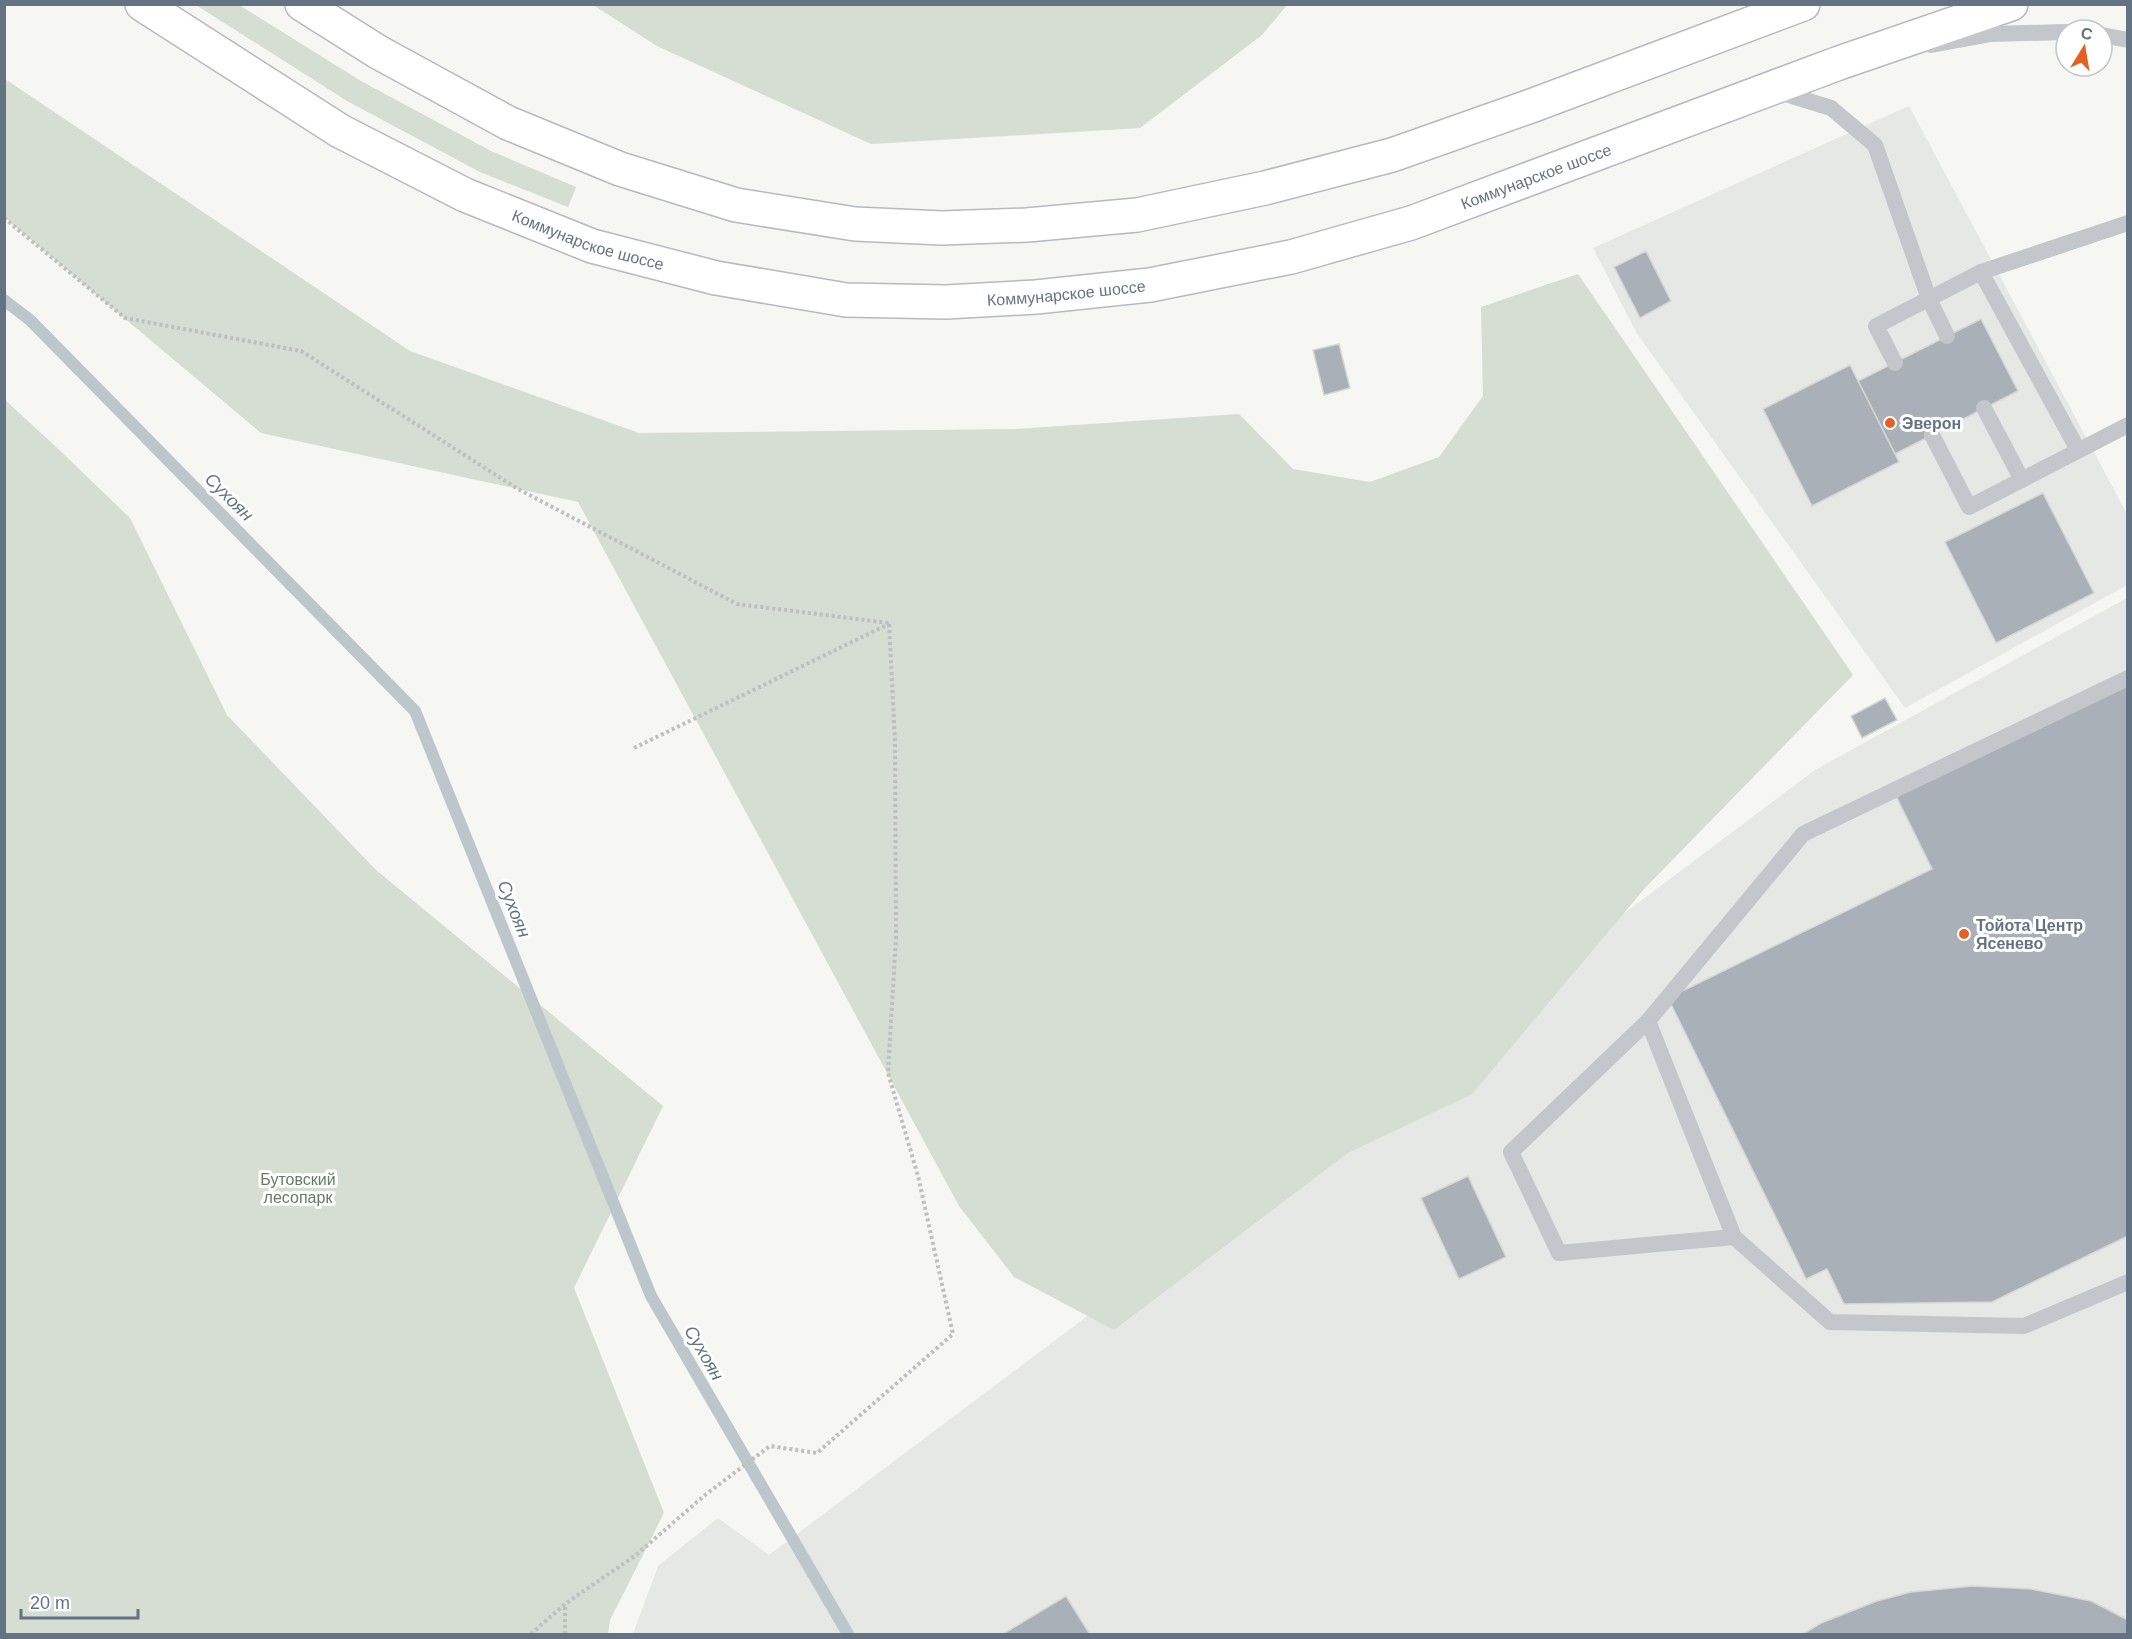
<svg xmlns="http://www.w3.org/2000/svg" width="2132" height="1639" viewBox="0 0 2132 1639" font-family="Arial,sans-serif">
<rect width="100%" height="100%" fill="#f6f6f2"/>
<g fill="#e6e8e6">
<path d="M1909,106L2127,514V585L1905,708L1636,332L1593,248Z"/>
<path d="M2127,598V1634H633L658,1566L718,1518L769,1555L1815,770Z"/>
</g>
<g fill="#d6ddd3">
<path d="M196,5H239L361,81L491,151L576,187L568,207L480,172L347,101Z"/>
<path d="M593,5H1287L1262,35L1140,128L871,144L657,46Z"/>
<path d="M5,79L410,351L639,433L1015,429L1239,414L1293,469L1370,482L1439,457L1483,396L1481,307L1578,274L1853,675L1645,888L1472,1094L1348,1153L1114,1330L1014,1277L959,1206L578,502L261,433L5,218Z"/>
<path d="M5,400L53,444L130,518L227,715L376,870L663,1106L574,1288L664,1513L610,1620L608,1634H5Z"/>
</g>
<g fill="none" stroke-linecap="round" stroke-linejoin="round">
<path stroke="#bcc6cb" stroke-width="12" d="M4,300L30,320L415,711L651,1296L848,1634"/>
</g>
<g fill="#a9b0b7" stroke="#d7d7d5" stroke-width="1.5">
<path d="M1646,251L1671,301L1640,318L1614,267Z"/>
<path d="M1981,319L2018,391L1895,454L1858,381Z"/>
<path d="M1339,344L1350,388L1324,395L1313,350Z"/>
<path d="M1850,365L1899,462L1812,506L1763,409Z"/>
<path d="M2043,493L2094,593L1996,643L1945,542Z"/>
<path d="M2128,678V1236L1992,1302L1844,1304L1827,1269L1806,1279L1668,998L1932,869L1894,792Z"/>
<path d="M1885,698L1897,720L1862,738L1851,716Z"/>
<path d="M1468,1176L1506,1257L1459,1279L1421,1198Z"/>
<path d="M1973,1586L2031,1589L2091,1601L2128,1620V1634H1803L1821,1623L1877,1601L1911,1592Z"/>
<path d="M1066,1596L1089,1633L1086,1634H1003Z"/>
</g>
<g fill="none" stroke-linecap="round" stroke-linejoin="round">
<defs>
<g id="secondary">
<path id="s1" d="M142,4L340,131L465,195L592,246L716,278L846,300L946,302L1036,297L1150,285L1291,257L1411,223L1839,63L2011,4"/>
<path d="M302,4L378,52L508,123L620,169L736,205L855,224L942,228L1027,225L1137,215L1265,188L1392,155L1531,106L1803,4"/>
</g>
</defs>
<use href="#secondary" stroke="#b5babf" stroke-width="36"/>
<g stroke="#bdbfc1" stroke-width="4" stroke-dasharray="3 3" stroke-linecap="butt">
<path d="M4,218L125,318L301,351L518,489L737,604L889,623"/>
<path d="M634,748L889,624"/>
<path d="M531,1634L565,1604L636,1555L705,1495L770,1446L817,1453L953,1334L918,1176L888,1073L896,937L895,742L889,623"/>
<path d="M565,1634V1605"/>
</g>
<g stroke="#c3c6ca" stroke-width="16">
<path d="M2102,35L2128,40"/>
<path d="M1931,45L1991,34L2066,32"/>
<path d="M1776,91L1831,108L1875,145L1929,299L1947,336"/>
<path d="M1895,363L1876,326L1981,272"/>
<path d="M1984,408L2022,480"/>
<path d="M1932,435L1969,507L2128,425"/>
<path d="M2078,450L1981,272L2128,223"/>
<path d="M2128,678L1803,834L1648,1021L1734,1237L1830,1322L2024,1326L2128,1282"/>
<path d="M1648,1021L1511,1152L1559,1253L1734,1237"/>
</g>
<use href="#secondary" stroke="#fff" stroke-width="33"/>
</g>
<g fill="#e66023" stroke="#fff" stroke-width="2">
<circle cx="1890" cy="423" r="6"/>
<circle cx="1964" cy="934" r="6"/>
</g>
<g text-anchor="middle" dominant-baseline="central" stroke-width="6" stroke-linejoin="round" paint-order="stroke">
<g font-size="16" fill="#647384" stroke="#fff">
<text stroke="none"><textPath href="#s1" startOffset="1479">Коммунарское шоссе</textPath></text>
<text stroke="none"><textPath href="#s1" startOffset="507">Коммунарское шоссе</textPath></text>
<text stroke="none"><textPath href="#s1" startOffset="993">Коммунарское шоссе</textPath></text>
</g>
<g font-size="16" font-weight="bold" fill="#647384" stroke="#fff" text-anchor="start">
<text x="1902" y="423">Эверон</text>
<text x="1976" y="925">Тойота Центр<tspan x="1976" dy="18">Ясенево</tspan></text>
</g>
<g font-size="16" fill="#667b63" stroke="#fff">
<text x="298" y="1179">Бутовский<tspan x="298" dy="18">лесопарк</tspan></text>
</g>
<g font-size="18" font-style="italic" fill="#607581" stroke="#fff">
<text transform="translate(229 497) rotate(45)">Сухоян</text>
<text transform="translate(514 909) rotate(68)">Сухоян</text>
<text transform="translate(704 1353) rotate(60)">Сухоян</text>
</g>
</g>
<rect width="2132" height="1639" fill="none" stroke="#647384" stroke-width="12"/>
<g transform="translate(2084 48) rotate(11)"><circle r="28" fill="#ffffff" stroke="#c1c7ce" stroke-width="1.5"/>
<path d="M0-4.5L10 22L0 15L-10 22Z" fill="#e66023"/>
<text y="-9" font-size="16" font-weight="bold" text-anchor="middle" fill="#647384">С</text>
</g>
<path d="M21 1609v9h117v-9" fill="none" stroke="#647384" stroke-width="3"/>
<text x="30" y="1609" font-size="18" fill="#647384" stroke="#ffffff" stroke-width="4.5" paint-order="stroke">20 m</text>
</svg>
